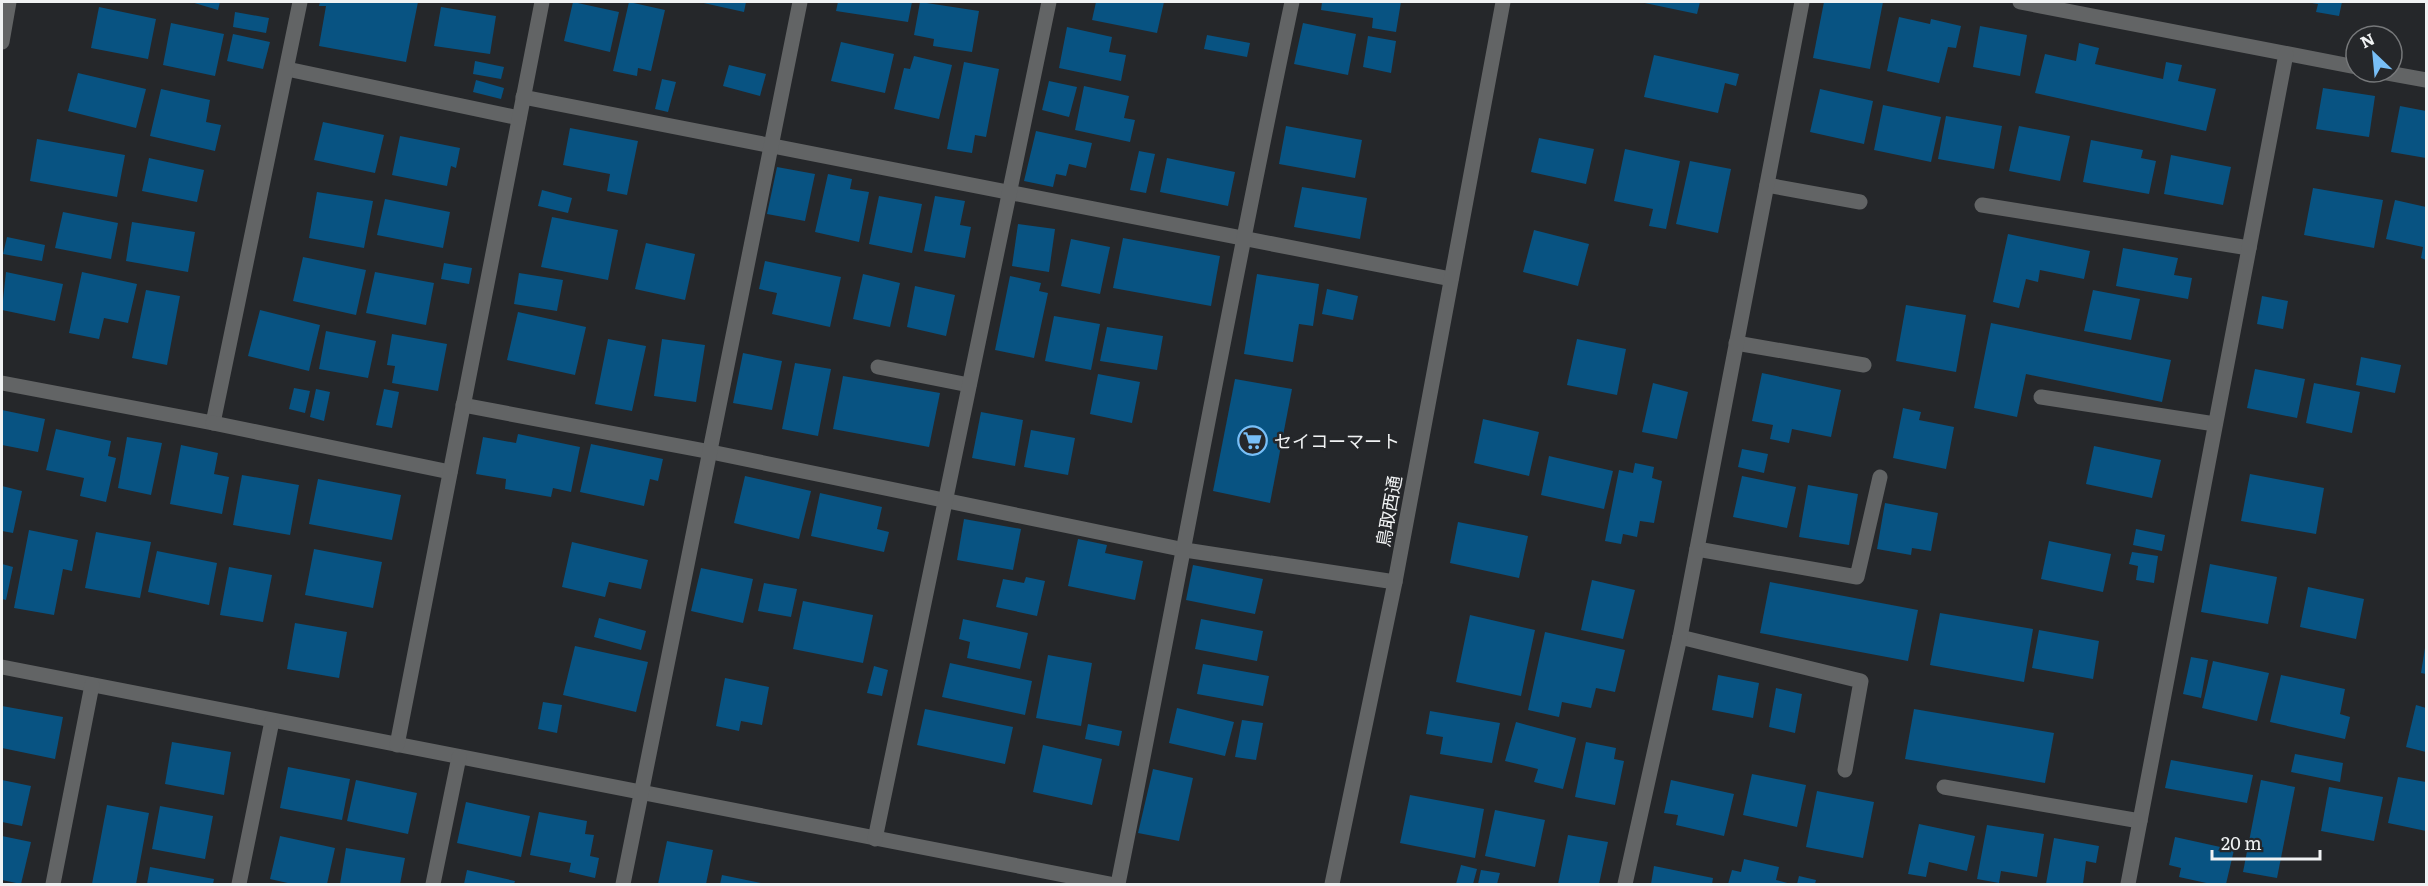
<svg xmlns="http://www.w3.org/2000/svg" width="2428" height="886" viewBox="0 0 2428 886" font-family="Literata,'Noto Sans JP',serif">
<rect width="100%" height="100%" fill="#25272a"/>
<g fill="#085382">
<path d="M191,2H220L218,10Z"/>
<path d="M320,2H418L406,62L319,46L326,6H319Z"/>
<path d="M573,2L619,12L610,52L564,41Z"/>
<path d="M629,2L665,10L651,71L638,68L637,76L613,71Z"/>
<path d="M699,2H746L744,12Z"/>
<path d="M838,2H912L908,22L836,11Z"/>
<path d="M920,2L979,11L972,52L933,46L934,39L914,35Z"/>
<path d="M1096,2H1164L1157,33L1092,20Z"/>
<path d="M1322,2H1401L1396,32L1372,28L1373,18L1321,10Z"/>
<path d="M1640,2H1700L1697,14Z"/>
<path d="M1824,2H1883L1870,69L1813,58Z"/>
<path d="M2312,3L2342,2L2339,16L2316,12L2318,4Z"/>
<path d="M99,7L156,19L148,59L91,48Z"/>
<path d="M441,7L496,16L490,54L434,46Z"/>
<path d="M235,12L269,18L266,33L233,27Z"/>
<path d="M1899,17L1930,24L1931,19L1961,26L1956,48L1948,47L1939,83L1887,71Z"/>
<path d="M171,23L224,34L215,76L163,65Z"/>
<path d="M1303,23L1356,34L1348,75L1294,64Z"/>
<path d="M1980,26L2027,35L2020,76L1973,67Z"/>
<path d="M1067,27L1112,37L1109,52L1126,55L1121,81L1059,68Z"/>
<path d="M233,34L270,42L263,69L227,61Z"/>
<path d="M1207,35L1250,43L1247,57L1204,49Z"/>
<path d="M1368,36L1396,41L1391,73L1363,67Z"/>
<path d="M841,42L894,54L885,93L831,81Z"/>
<path d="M2079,43L2099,48L2095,64L2163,79L2166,62L2182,65L2178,81L2216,89L2206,131L2035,93L2045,54L2076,61Z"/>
<path d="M1654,55L1739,74L1736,86L1725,83L1718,113L1644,97Z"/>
<path d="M914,56L952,65L939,119L894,109L904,68L910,69Z"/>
<path d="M475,61L504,67L501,79L473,74Z"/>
<path d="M964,62L999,69L986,137L975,135L972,153L947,149Z"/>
<path d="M729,65L766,74L760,96L723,86Z"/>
<path d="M78,73L146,89L136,128L68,111Z"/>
<path d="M662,79L676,82L668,112L655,109Z"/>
<path d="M476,80L504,88L501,99L473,92Z"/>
<path d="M1049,81L1077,87L1069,117L1042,110Z"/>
<path d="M1084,86L1129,96L1124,118L1135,120L1130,142L1075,130Z"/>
<path d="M2323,88L2375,96L2369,137L2316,129Z"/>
<path d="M161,89L210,100L206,122L221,125L215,151L150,136Z"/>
<path d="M1820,89L1873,101L1864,144L1810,132Z"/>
<path d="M1883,105L1941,117L1931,162L1874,150Z"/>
<path d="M2400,106L2426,111V158L2391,152Z"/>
<path d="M1946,116L2002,126L1994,169L1938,159Z"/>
<path d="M323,122L384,135L375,173L314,160Z"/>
<path d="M1286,126L1362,140L1355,178L1279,164Z"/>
<path d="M2019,126L2070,136L2060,181L2009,171Z"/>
<path d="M570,128L638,141L627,195L607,191L610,174L563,165Z"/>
<path d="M1036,131L1092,143L1086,168L1069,164L1066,176L1056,174L1053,187L1024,181Z"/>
<path d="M400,136L460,148L456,168L451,166L447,186L392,175Z"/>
<path d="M1539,138L1594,149L1586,184L1531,172Z"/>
<path d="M37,139L125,155L117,197L30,181Z"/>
<path d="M2091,140L2143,150L2141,158L2156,161L2149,194L2083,182Z"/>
<path d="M1625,149L1680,161L1666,229L1649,226L1653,209L1614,201Z"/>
<path d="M1139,151L1155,154L1146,193L1130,190Z"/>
<path d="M2171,155L2231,167L2223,205L2164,194Z"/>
<path d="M149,158L204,170L197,202L142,191Z"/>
<path d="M1167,158L1235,172L1228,206L1160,192Z"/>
<path d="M1690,161L1731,169L1718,233L1676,224Z"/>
<path d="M777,167L815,174L805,221L767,214Z"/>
<path d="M828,174L852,179L850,189L869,192L859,242L815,232Z"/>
<path d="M1302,187L1367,198L1360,239L1294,227Z"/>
<path d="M2313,188L2383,200L2374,248L2304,235Z"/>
<path d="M542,190L572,198L568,213L538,206Z"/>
<path d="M317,192L373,201L364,248L309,238Z"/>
<path d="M879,196L922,204L912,253L869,244Z"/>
<path d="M935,196L965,201L960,225L971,227L965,258L924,251Z"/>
<path d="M385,199L450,212L443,248L377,235Z"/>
<path d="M2395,200L2426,207V260L2421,258L2423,247L2386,239Z"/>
<path d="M63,212L118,223L111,259L55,248Z"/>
<path d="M552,217L618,230L608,280L541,267Z"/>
<path d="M132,222L195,232L188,272L126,261Z"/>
<path d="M1018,224L1055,229L1049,272L1012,266Z"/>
<path d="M1534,230L1589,244L1578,286L1523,272Z"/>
<path d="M2008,234L2090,251L2084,279L2040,270L2038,282L2026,279L2019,308L1993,302Z"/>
<path d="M7,237L45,245L42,261L3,254Z"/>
<path d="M1123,238L1220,256L1211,306L1113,288Z"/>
<path d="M1071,239L1110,247L1100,294L1061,286Z"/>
<path d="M646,243L695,254L685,300L635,289Z"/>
<path d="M2123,248L2178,258L2174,275L2192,278L2188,299L2116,286Z"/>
<path d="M303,257L366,270L356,315L293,301Z"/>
<path d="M765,261L841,277L830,327L772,314L777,293L759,289Z"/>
<path d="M444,263L472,268L469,284L441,279Z"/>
<path d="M6,272L63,284L55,321L2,310Z"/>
<path d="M82,272L137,284L128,323L104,318L99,339L69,333Z"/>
<path d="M375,272L434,283L426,325L366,313Z"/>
<path d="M519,273L563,280L557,311L514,304Z"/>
<path d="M863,274L900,283L890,327L853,319Z"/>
<path d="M1257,274L1319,284L1313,326L1299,324L1293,362L1244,354Z"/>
<path d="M1010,276L1041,283L1039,291L1048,293L1034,358L995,350Z"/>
<path d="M915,286L955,295L946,336L907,327Z"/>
<path d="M1327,289L1358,296L1353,320L1322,314Z"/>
<path d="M146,290L180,296L167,365L132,358Z"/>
<path d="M2093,290L2140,299L2131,340L2084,331Z"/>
<path d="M2262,296L2288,301L2283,329L2257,324Z"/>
<path d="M1906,305L1966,315L1956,372L1896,361Z"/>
<path d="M260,310L320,325L309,371L248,356Z"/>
<path d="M518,312L586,327L575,375L507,360Z"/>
<path d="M1054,316L1100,324L1091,370L1045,361Z"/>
<path d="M1991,323L2171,360L2162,402L2026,374L2017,417L1974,408Z"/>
<path d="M1107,327L1163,336L1157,370L1100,361Z"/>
<path d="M326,331L376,341L368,378L319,369Z"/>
<path d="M392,334L447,344L438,391L392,383L395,366L387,365Z"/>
<path d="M608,339L646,346L632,411L595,404Z"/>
<path d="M662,339L705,345L696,402L654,396Z"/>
<path d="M1577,339L1626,349L1617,395L1567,385Z"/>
<path d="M743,353L782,361L772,410L733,403Z"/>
<path d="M2361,357L2401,365L2395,393L2356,385Z"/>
<path d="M795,363L831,369L818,436L782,429Z"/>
<path d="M2255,369L2305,379L2297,418L2247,408Z"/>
<path d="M1762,373L1841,390L1831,437L1792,429L1789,443L1770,439L1773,425L1752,421Z"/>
<path d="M1098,374L1140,382L1132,423L1090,414Z"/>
<path d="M843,376L940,393L929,447L833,429Z"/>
<path d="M1235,379L1292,389L1270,503L1213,491Z"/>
<path d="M1653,383L1688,392L1677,439L1642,432Z"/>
<path d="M2314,383L2360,392L2352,433L2306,423Z"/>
<path d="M294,388L310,391L305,413L289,409Z"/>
<path d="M316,389L330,392L324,421L310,417Z"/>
<path d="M384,389L399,392L392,428L376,425Z"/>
<path d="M1903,408L1921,412L1919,420L1954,427L1946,469L1893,458Z"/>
<path d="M2,410L45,419L38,452L2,445Z"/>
<path d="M981,412L1023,420L1015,466L972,458Z"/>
<path d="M1483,419L1539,432L1529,476L1474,463Z"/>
<path d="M56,429L111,441L108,456L116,458L106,502L80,496L84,478L46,470Z"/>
<path d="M1031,430L1075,438L1068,475L1024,467Z"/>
<path d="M518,434L580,447L571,492L553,488L551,497L505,489L506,479L476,474L483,437L516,443Z"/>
<path d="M127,437L162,443L151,495L118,488Z"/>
<path d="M591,444L663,459L658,481L650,479L644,506L580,492Z"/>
<path d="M181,445L218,453L214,474L229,477L222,514L170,504Z"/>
<path d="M2094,446L2161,460L2152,498L2086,484Z"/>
<path d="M1742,449L1768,454L1764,473L1738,467Z"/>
<path d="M1549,456L1613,471L1604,509L1541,495Z"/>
<path d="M1635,463L1654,467L1652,478L1662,481L1654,523L1640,521L1637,537L1623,534L1621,544L1605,541L1619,470L1633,473Z"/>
<path d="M2250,474L2324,488L2316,534L2241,521Z"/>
<path d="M242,475L299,485L290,535L233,525Z"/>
<path d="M745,476L811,491L799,539L734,523Z"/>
<path d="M1742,476L1796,487L1787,528L1733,517Z"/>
<path d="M318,479L401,495L392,540L309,524Z"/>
<path d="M1808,485L1858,494L1849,545L1799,537Z"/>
<path d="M2,486L22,491L13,533L2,531Z"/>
<path d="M820,493L882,507L877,529L889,532L884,552L811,536Z"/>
<path d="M1885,503L1938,513L1931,551L1912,548L1911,555L1877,549Z"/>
<path d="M964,519L1021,529L1013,570L957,560Z"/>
<path d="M1458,522L1528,536L1519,578L1450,563Z"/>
<path d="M2136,529L2165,535L2162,551L2133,545Z"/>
<path d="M29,530L78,540L72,571L63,569L54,615L14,608Z"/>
<path d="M96,532L151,542L140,598L85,588Z"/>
<path d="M1078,539L1107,545L1105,553L1143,561L1135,600L1068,586Z"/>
<path d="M2049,541L2111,554L2103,592L2041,579Z"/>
<path d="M572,542L648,560L641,589L609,582L605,597L562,587Z"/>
<path d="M314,549L382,562L373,608L305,595Z"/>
<path d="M157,551L217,563L209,605L148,592Z"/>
<path d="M2132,552L2158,556L2154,583L2136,580L2138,566L2129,564Z"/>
<path d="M2,564L13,567L6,600L2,599Z"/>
<path d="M2210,564L2277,577L2268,624L2201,612Z"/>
<path d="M1193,565L1263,579L1255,614L1186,600Z"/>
<path d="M229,567L272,575L263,622L220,615Z"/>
<path d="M701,568L753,579L743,623L691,611Z"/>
<path d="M1026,577L1045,581L1037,616L996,607L1003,579L1024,583Z"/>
<path d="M1592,580L1635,590L1623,639L1581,630Z"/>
<path d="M1770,582L1918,610L1908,661L1760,633Z"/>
<path d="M764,583L797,589L791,617L758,611Z"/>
<path d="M2308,587L2364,599L2356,639L2300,627Z"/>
<path d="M803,601L873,615L863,663L793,649Z"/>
<path d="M1940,613L2033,629L2024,682L1930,665Z"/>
<path d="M1470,615L1535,630L1521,696L1456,682Z"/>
<path d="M599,618L646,631L641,650L594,637Z"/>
<path d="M963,619L1028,633L1020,669L967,658L970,642L959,639Z"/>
<path d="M1201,619L1263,631L1257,661L1195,649Z"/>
<path d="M295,623L347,632L339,678L287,669Z"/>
<path d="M2039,630L2099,641L2093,679L2032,668Z"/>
<path d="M1545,632L1625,650L1615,692L1596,688L1591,708L1562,702L1559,717L1528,710Z"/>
<path d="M575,646L648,662L636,712L563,695Z"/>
<path d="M2425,648H2426V674L2421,673Z"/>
<path d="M1048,655L1092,663L1081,726L1036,718Z"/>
<path d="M2191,657L2208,660L2201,698L2183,694Z"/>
<path d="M2213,661L2269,673L2257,721L2202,708Z"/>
<path d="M950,663L1032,681L1025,715L942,697Z"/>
<path d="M1203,664L1269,676L1263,706L1197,694Z"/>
<path d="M874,666L888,670L882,696L867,693Z"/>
<path d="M1718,675L1759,683L1753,718L1712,710Z"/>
<path d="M2281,675L2345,689L2340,714L2350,717L2345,739L2270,722Z"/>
<path d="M725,678L769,687L762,725L741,721L739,731L716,726Z"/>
<path d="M1776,688L1802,694L1795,733L1769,727Z"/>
<path d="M543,702L562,705L557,733L538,729Z"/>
<path d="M2416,705L2426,708V752L2406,747Z"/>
<path d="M2,706L63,717L55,759L2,748Z"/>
<path d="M1177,708L1234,722L1225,756L1169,743Z"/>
<path d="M925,709L1013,727L1005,764L917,745Z"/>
<path d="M1914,709L2054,733L2045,783L1905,759Z"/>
<path d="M1430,711L1500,723L1492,763L1440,754L1443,737L1426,734Z"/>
<path d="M1242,720L1263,723L1256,760L1235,757Z"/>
<path d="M1516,722L1576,738L1563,789L1534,782L1538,769L1505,761Z"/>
<path d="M1088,724L1122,731L1119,746L1085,739Z"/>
<path d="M172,742L231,752L224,795L165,784Z"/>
<path d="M1586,742L1616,748L1614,759L1624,761L1615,805L1575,797Z"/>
<path d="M1043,745L1102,759L1092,805L1033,792Z"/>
<path d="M2295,754L2343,763L2340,782L2291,772Z"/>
<path d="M2171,760L2253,775L2247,803L2165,788Z"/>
<path d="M288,767L350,779L342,820L280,808Z"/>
<path d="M1153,769L1193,778L1179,841L1138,833Z"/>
<path d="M1752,774L1806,785L1797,827L1743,815Z"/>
<path d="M2398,777L2426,782V831L2388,823Z"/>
<path d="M2,780L31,786L22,826L2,822Z"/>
<path d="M356,780L417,793L408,834L347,821Z"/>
<path d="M1671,780L1734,794L1724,836L1676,825L1678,815L1664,813Z"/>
<path d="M2261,780L2295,787L2277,878L2243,872Z"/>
<path d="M2329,787L2383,797L2374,841L2321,831Z"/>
<path d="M1817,791L1874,802L1863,858L1806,847Z"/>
<path d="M1410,795L1484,809L1475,858L1400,843Z"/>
<path d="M466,802L530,816L521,857L457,843Z"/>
<path d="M107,805L149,813L136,884H92Z"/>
<path d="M160,806L213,816L205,859L152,849Z"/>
<path d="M1495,810L1545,820L1535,867L1485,856Z"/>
<path d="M539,812L587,821L585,834L594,835L590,856L599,858L595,878L569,872L571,863L530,855Z"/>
<path d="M1919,824L1975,836L1967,871L1929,862L1926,877L1908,874Z"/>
<path d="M1987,825L2044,834L2037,877L2001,871L1999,883L1977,879Z"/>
<path d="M1568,835L1608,842L1599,884H1558Z"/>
<path d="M2,836L31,842L21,884L2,880Z"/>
<path d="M280,836L335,848L327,884H292L270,879Z"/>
<path d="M2175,837L2234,850L2226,884H2211L2179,877L2181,868L2169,865Z"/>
<path d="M2054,838L2099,846L2096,863L2086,861L2083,884H2046Z"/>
<path d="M667,841L713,850L706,884H658Z"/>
<path d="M346,848L405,858L400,884H340Z"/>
<path d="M1744,859L1779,867L1776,880L1791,884H1728L1732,870L1741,872Z"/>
<path d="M1461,865L1477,869L1473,884H1456Z"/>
<path d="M1654,866L1713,878L1712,884H1651Z"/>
<path d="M150,867L214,879L213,884H147Z"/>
<path d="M467,870L515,881L514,884H464Z"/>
<path d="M1481,870L1500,873L1497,884H1478Z"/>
<path d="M722,875L761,883V884H720Z"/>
<path d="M1799,876L1816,880L1815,884H1797Z"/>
</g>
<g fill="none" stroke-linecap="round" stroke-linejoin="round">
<g stroke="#626465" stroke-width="15">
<path d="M2020,2L2356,67"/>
<path d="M2,42L9,2"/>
<path d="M287,69L519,118"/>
<path d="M2382,72L2426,80"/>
<path d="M523,97L1451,279"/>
<path d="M1767,185L1860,202"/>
<path d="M1982,205L2249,248"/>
<path d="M1736,343L1864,365"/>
<path d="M878,367L969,385"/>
<path d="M2,383L213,423L300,2"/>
<path d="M2041,397L2215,424"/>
<path d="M463,405L711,452L1185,550L1395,582"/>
<path d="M213,423L450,472"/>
<path d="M1697,549L1857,577L1880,477"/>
<path d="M1680,637L1861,681L1845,770"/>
<path d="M2,667L1110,884"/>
<path d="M397,745L542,2"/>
<path d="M1944,787L2140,821"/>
<path d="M875,839L1049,2"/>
<path d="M53,884L92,685"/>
<path d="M239,884L272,721"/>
<path d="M433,884L459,757"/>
<path d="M623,884L800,2"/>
<path d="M1118,884C1177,590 1230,295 1292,2"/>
<path d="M1332,884L1395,582L1503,2"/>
<path d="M1625,884L1680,637L1802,2"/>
<path d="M2128,884L2286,54"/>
</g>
</g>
<defs>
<symbol id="supermarket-ring" viewBox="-11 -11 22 22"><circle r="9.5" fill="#25272a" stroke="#78bff7" stroke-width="1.5"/><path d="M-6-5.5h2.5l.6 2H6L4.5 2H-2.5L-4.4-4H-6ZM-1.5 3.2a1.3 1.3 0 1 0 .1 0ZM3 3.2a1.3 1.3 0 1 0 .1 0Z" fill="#78bff7"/></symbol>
</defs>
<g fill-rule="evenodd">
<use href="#supermarket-ring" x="1236" y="424" width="33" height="33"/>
</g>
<g text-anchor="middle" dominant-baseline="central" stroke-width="5" stroke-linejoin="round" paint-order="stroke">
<g font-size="18" fill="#f0f2f3" stroke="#25272a" text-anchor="start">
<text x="1274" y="440">セイコーマート</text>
</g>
<g font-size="18" fill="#f0f2f3" stroke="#25272a">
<text transform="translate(1388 511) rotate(-80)">鳥取西通</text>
</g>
</g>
<rect width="2428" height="886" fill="none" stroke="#f0f2f3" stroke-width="6"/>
<g transform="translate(2374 54) rotate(334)"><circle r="28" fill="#25272a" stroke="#76787a" stroke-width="1.5"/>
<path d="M0-4.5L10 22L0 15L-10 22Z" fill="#78bff7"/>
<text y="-9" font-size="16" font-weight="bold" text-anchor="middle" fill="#f0f2f3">N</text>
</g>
<path d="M2212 850v9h108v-9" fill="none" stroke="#f0f2f3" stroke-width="3"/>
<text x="2221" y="850" font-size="18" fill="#f0f2f3" stroke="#25272a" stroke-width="4.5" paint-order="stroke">20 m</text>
</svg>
